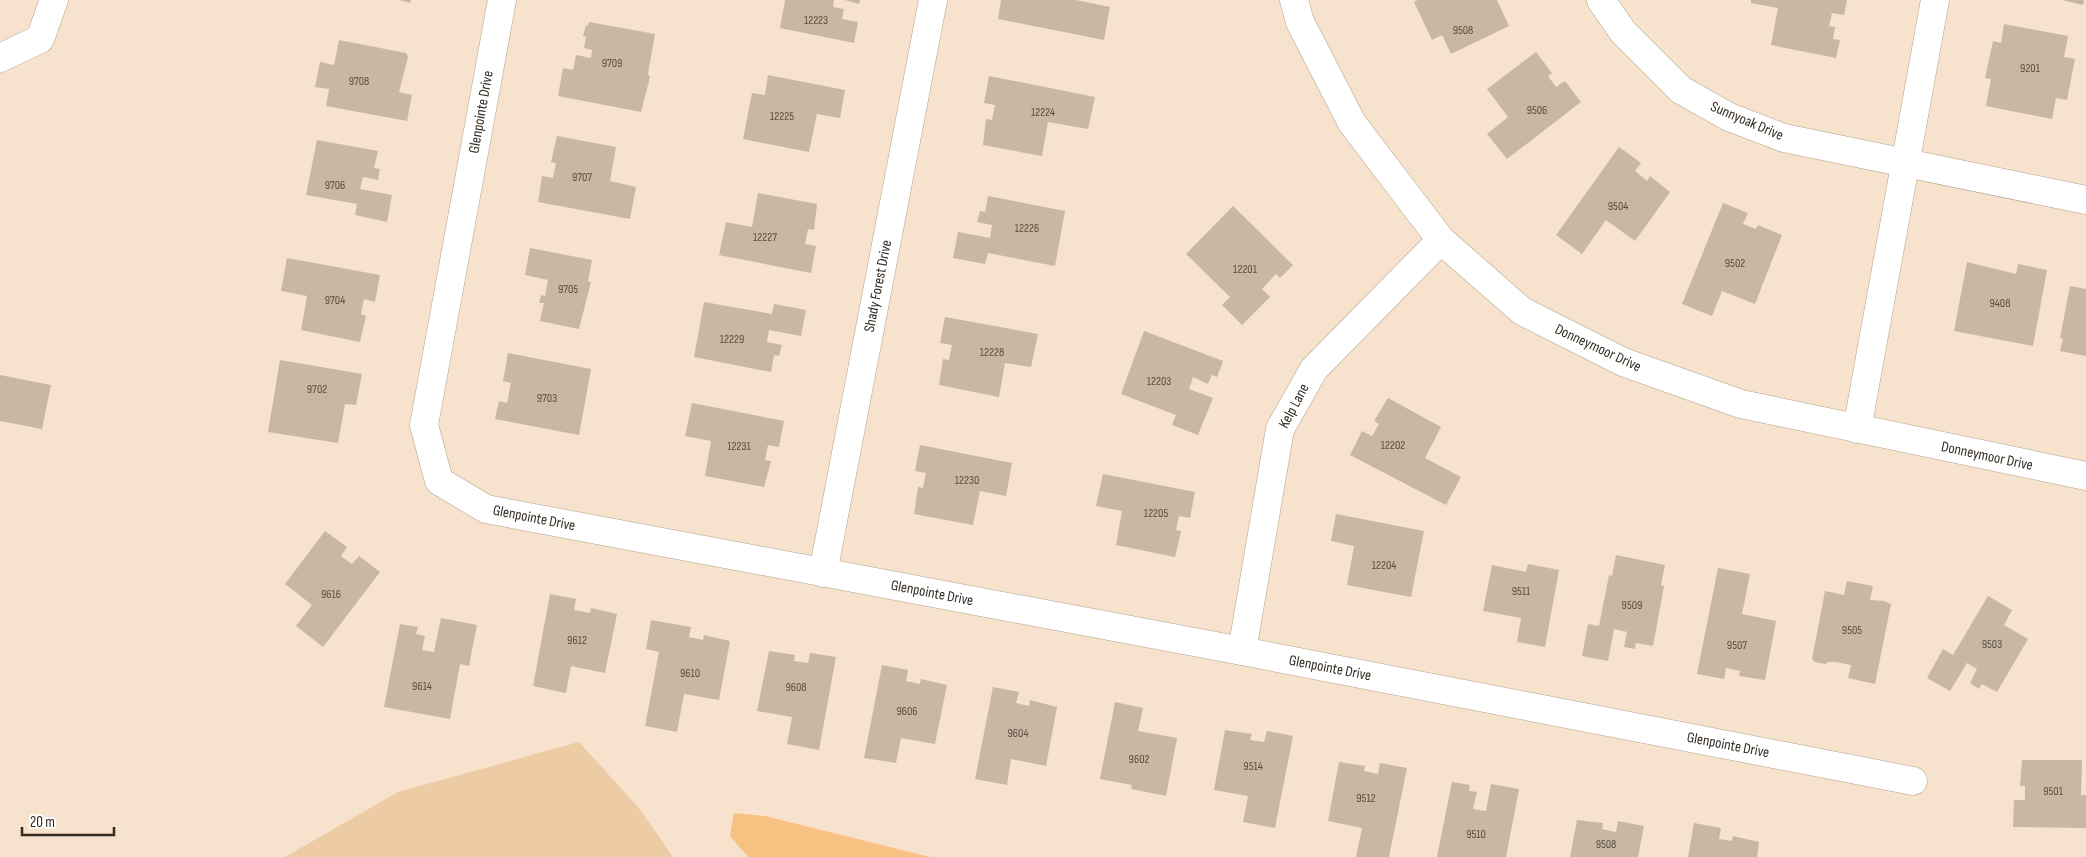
<svg xmlns="http://www.w3.org/2000/svg" width="2086" height="857" viewBox="0 0 2086 857" font-family="'Sofia Sans Condensed',sans-serif">
<rect width="100%" height="100%" fill="#f6e2cd"/>
<path fill="#edcba4" d="M579,742L639,808L673,857H285L398,792Z"/>
<path fill="#f7c182" d="M734,813L765,816L930,857H748L730,836Z"/>
<g fill="#c9b7a2">
<path d="M399,0H411L410,3Z"/>
<path d="M785,0H834L833,7L844,9L842,19L858,22L854,43L780,28Z"/>
<path d="M845,0H860L859,4Z"/>
<path d="M1001,0H1076L1110,7L1104,40L998,19Z"/>
<path d="M1417,0H1497L1509,26L1451,54L1442,35L1432,40L1414,2Z"/>
<path d="M1751,0H1847L1844,15L1832,13L1829,26L1835,27L1833,39L1840,40L1836,58L1771,45L1778,8L1751,3Z"/>
<path d="M2062,0H2084L2083,5Z"/>
<path d="M589,22L655,34L648,74L650,77L641,112L558,96L563,68L573,70L576,55L591,58L592,50L584,48L586,37L583,36L586,25L588,26Z"/>
<path d="M2004,24L2068,36L2064,57L2075,59L2067,100L2056,98L2052,119L1986,106L1991,79L1985,78L1993,41L2001,43Z"/>
<path d="M339,40L406,53L408,57L399,92L412,95L407,121L326,106L329,89L315,87L320,62L334,65Z"/>
<path d="M1536,52L1552,73L1548,76L1556,87L1565,81L1581,102L1507,159L1487,134L1508,117L1487,89Z"/>
<path d="M768,75L845,90L840,118L817,114L809,152L743,139L752,93L765,95Z"/>
<path d="M989,76L1095,97L1088,129L1048,122L1042,156L983,145L986,119L992,120L995,105L984,103Z"/>
<path d="M557,136L616,147L610,181L636,187L630,219L538,202L542,176L553,178L556,163L551,162Z"/>
<path d="M317,140L378,151L374,168L380,169L378,180L363,177L360,189L392,195L387,222L355,215L357,204L306,195Z"/>
<path d="M1619,147L1641,163L1635,171L1647,181L1650,176L1670,192L1635,241L1606,220L1582,254L1556,235Z"/>
<path d="M758,193L817,204L814,230L808,229L805,244L816,246L811,273L719,255L726,222L752,227Z"/>
<path d="M988,196L1065,211L1055,266L988,253L985,264L953,258L958,232L990,238L992,225L977,222L980,211L985,212Z"/>
<path d="M1723,203L1748,213L1743,224L1756,229L1758,225L1782,235L1755,304L1722,291L1712,316L1682,304Z"/>
<path d="M1233,206L1293,265L1280,278L1276,274L1262,289L1270,297L1242,325L1222,305L1230,297L1186,254Z"/>
<path d="M530,248L592,260L588,281L591,282L579,329L540,321L544,303H539L541,295L545,296L548,280L525,275Z"/>
<path d="M287,258L380,275L375,302L364,299L361,314L366,316L360,342L301,330L307,296L281,291Z"/>
<path d="M1967,262L2016,274L2018,264L2047,270L2033,346L1954,331Z"/>
<path d="M2070,286L2086,289V356L2060,351L2063,339L2060,338Z"/>
<path d="M704,302L772,314L774,304L806,310L801,336L769,330L767,342L782,345L779,356L774,355L771,372L694,357Z"/>
<path d="M945,317L1038,334L1031,367L1005,363L999,397L939,385L943,359L949,360L952,345L940,343Z"/>
<path d="M1144,331L1223,361L1217,377L1212,375L1208,384L1193,377L1189,389L1213,398L1198,435L1172,425L1176,415L1121,394Z"/>
<path d="M508,353L591,369L579,435L495,419L499,401L507,403L511,383L503,381Z"/>
<path d="M280,360L362,374L356,405L345,404L338,443L268,432Z"/>
<path d="M0,375L51,385L42,429L0,421Z"/>
<path d="M1388,398L1441,427L1425,458L1461,477L1446,505L1350,455L1362,431L1372,436L1379,424L1374,421Z"/>
<path d="M692,403L784,421L779,447L768,445L765,460L771,461L764,487L705,476L711,441L685,436Z"/>
<path d="M920,445L1012,463L1006,496L980,491L973,525L914,514L918,487L923,488L926,473L915,471Z"/>
<path d="M1103,474L1195,492L1190,518L1179,516L1176,530L1181,531L1175,557L1116,545L1122,511L1096,506Z"/>
<path d="M1336,514L1424,531L1411,597L1347,585L1354,546L1331,541Z"/>
<path d="M325,531L347,547L341,556L352,564L359,556L380,572L323,647L296,626L312,605L285,584Z"/>
<path d="M1616,555L1665,565L1661,585L1664,586L1653,646L1636,643L1635,649L1624,647L1627,632L1614,629L1608,661L1582,656L1588,624L1599,626L1609,575L1612,576Z"/>
<path d="M1528,564L1559,570L1545,647L1517,642L1521,618L1483,611L1492,565L1526,572Z"/>
<path d="M1718,568L1750,574L1742,614L1776,621L1765,680L1739,676L1740,671L1726,668L1724,679L1697,674Z"/>
<path d="M1847,581L1873,586L1870,600L1884,601L1891,604L1875,684L1848,678L1851,665L1836,662H1828L1825,664L1815,662L1812,659L1825,591L1844,595Z"/>
<path d="M550,594L576,599L574,610L590,613L591,608L617,614L605,673L571,666L566,693L533,686Z"/>
<path d="M1988,596L2012,610L2004,625L2028,639L1997,692L1982,684L1979,689L1970,683L1977,669L1967,663L1950,691L1927,678L1943,649L1953,655Z"/>
<path d="M441,618L477,625L469,666L460,664L450,719L384,707L400,624L418,627L416,634L425,636L422,650L434,652Z"/>
<path d="M651,620L691,627L689,637L703,640L704,635L730,641L719,700L684,694L677,732L645,726L659,652L646,649Z"/>
<path d="M769,651L795,655L794,661L808,663L810,653L836,657L819,750L787,744L792,717L757,711Z"/>
<path d="M882,665L908,670L906,681L920,684L921,679L947,685L935,744L901,738L896,763L864,758Z"/>
<path d="M993,687L1019,692L1016,703L1029,706L1030,700L1057,707L1046,766L1011,759L1007,785L975,779Z"/>
<path d="M1115,702L1143,708L1138,731L1177,738L1166,796L1131,789L1132,785L1100,779Z"/>
<path d="M1225,730L1252,734L1250,740L1264,742L1267,731L1293,736L1275,828L1243,822L1248,796L1214,790Z"/>
<path d="M2022,760H2082L2081,795H2086V828L2013,827L2014,800H2025V786H2020Z"/>
<path d="M1339,762L1365,766L1364,771L1378,774L1380,763L1407,768L1389,857H1356L1362,828L1328,821Z"/>
<path d="M1452,782L1470,785L1469,791L1477,792L1473,809L1486,811L1491,784L1519,789L1506,857H1437Z"/>
<path d="M1577,820L1603,823L1602,829L1616,832L1618,821L1644,826L1638,857H1570Z"/>
<path d="M1694,823L1721,828L1719,839L1732,841L1733,836L1759,842L1757,857H1688Z"/>
</g>
<g fill="none" stroke-linecap="round" stroke-linejoin="round">
<defs>
<g id="minor">
<path d="M502,0L424,425L439,481L486,509L1242,651L1913,781"/>
<path d="M1294,0L1300,22L1352,123L1441,240L1522,311L1623,362L1741,404L2086,476"/>
<path d="M1601,0L1623,32L1681,90L1729,117L1784,138L2086,200"/>
<path d="M0,58L40,39L54,0"/>
<path d="M1857,429L1935,0"/>
<path d="M823,573L933,0"/>
<path d="M1242,651L1280,429L1314,369L1441,240"/>
</g>
</defs>
<use href="#minor" stroke="#b4a28d" stroke-width="29"/>
<use href="#minor" stroke="#fff" stroke-width="28"/>
</g>
<g text-anchor="middle" dominant-baseline="central" stroke-width="4" stroke-linejoin="round" paint-order="stroke">
<g font-size="12" fill="#584e42">
<text x="816" y="20">12223</text>
<text x="1463" y="30">9508</text>
<text x="612" y="63">9709</text>
<text x="2030" y="68">9201</text>
<text x="359" y="81">9708</text>
<text x="1537" y="110">9506</text>
<text x="1043" y="112">12224</text>
<text x="782" y="116">12225</text>
<text x="582" y="177">9707</text>
<text x="335" y="185">9706</text>
<text x="1618" y="206">9504</text>
<text x="1027" y="228">12226</text>
<text x="765" y="237">12227</text>
<text x="1735" y="263">9502</text>
<text x="1245" y="269">12201</text>
<text x="568" y="289">9705</text>
<text x="335" y="300">9704</text>
<text x="2000" y="303">9408</text>
<text x="732" y="339">12229</text>
<text x="992" y="352">12228</text>
<text x="1159" y="381">12203</text>
<text x="317" y="389">9702</text>
<text x="547" y="398">9703</text>
<text x="1393" y="445">12202</text>
<text x="739" y="446">12231</text>
<text x="967" y="480">12230</text>
<text x="1156" y="513">12205</text>
<text x="1384" y="565">12204</text>
<text x="1521" y="591">9511</text>
<text x="331" y="594">9616</text>
<text x="1632" y="605">9509</text>
<text x="1852" y="630">9505</text>
<text x="577" y="640">9612</text>
<text x="1992" y="644">9503</text>
<text x="1737" y="645">9507</text>
<text x="690" y="673">9610</text>
<text x="422" y="686">9614</text>
<text x="796" y="687">9608</text>
<text x="907" y="711">9606</text>
<text x="1018" y="733">9604</text>
<text x="1139" y="759">9602</text>
<text x="1253" y="766">9514</text>
<text x="2053" y="791">9501</text>
<text x="1366" y="798">9512</text>
<text x="1476" y="834">9510</text>
<text x="1606" y="844">9508</text>
</g>
<g font-size="15" fill="#322b22" stroke="#fff">
<text transform="translate(481 112) rotate(-80)">Glenpointe Drive</text>
<text transform="translate(1747 121) rotate(23)">Sunnyoak Drive</text>
<text transform="translate(878 286) rotate(-79)">Shady Forest Drive</text>
<text transform="translate(1598 348) rotate(25)">Donneymoor Drive</text>
<text transform="translate(1294 406) rotate(-62)">Kelp Lane</text>
<text transform="translate(1987 456) rotate(12)">Donneymoor Drive</text>
<text transform="translate(534 518) rotate(11)">Glenpointe Drive</text>
<text transform="translate(932 593) rotate(11)">Glenpointe Drive</text>
<text transform="translate(1330 668) rotate(11)">Glenpointe Drive</text>
<text transform="translate(1728 745) rotate(11)">Glenpointe Drive</text>
</g>
</g>
<path d="M22 827v8h92v-8" fill="none" stroke="#322b22" stroke-width="2.5"/>
<text x="30" y="827" font-size="15" fill="#322b22" stroke="#ffffff" stroke-width="4" paint-order="stroke">20 m</text>
</svg>
